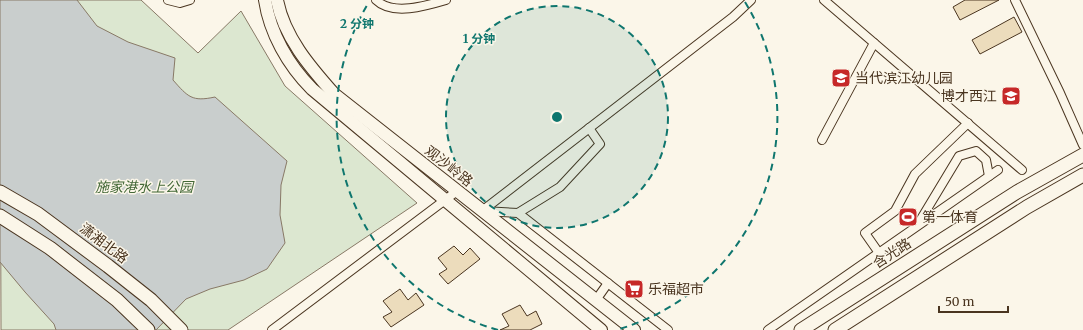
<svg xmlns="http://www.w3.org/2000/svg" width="1083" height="330" viewBox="0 0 1083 330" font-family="Merriweather,'Noto Sans SC',serif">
<rect width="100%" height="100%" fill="#fbf6e9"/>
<path fill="#dce7d0" stroke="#887966" d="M0,0H141L198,53L241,11L285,86L417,203L228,330H1Z"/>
<path fill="#c9cecd" stroke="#887966" d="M0,0H77L97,26L128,42L175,58L173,80C188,97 192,102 215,97L287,161L281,185L280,215L285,243L267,269L244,280L210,289L186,299L156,330H56L54,324L25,292L0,262Z"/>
<g fill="#ecdcbc" stroke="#4a3520">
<path d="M965,0H999L960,20L953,7Z"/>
<path d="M1014,17L1022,32L980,54L972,40Z"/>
<path d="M454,246L463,255L470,248L480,259L448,284L439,274L447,269L438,258Z"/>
<path d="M400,289L408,300L416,293L424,305L391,327L383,317L392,312L383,301Z"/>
<path d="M520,305L527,316L536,311L542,324L530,330H500L509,326L502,314Z"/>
</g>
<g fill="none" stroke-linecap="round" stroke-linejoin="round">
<defs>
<g id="street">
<path d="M168,0L180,3L190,0"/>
<path d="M376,0C392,16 426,6 446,0"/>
<path d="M824,0L1022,170"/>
<path d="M1015,0L1060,93L1083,145"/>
<path d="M822,140L874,43"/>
<path d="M482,211L733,17L751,0"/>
<path d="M483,211L518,213L668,330"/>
<path d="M518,213L560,187L600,144L589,128"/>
<path d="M918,224L959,156L976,151L986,160L989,176"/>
<path d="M879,253L865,233L895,211L915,174L968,123"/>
<path d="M596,300L608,283"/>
<path d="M272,330L457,191"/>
<path d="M768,330L998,170"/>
</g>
<g id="secondary">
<path d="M265,0C270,33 288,65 312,89L601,330"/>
<path d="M277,0C284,37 310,67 334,94L634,330"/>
</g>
<g id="primary">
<path d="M0,192L38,214L108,266L151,300L181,330"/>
<path d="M0,216L50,248L117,300L148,330"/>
<path d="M801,330L1017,192L1083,155"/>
<path d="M835,330L1027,207L1083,175"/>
</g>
</defs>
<use href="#street" stroke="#4a3520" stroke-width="10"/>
<use href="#secondary" stroke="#4a3520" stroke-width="14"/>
<use href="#primary" stroke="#4a3520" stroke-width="15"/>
<use href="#street" stroke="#fbf6e9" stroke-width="8"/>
<use href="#secondary" stroke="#fbf6e9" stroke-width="12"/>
<use href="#primary" stroke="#fbf6e9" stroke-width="13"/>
</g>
<circle cx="557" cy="117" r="111" fill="#0f766e" fill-opacity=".12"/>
<g fill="none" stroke="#0f766e" stroke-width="2" stroke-dasharray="7 5">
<circle cx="557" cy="117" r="111"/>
<path d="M498 330A221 221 0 0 1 369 2M745 2A221 221 0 0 1 616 330"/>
</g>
<defs>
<symbol id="school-square" viewBox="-11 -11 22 22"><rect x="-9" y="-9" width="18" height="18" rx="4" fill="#c62828" stroke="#fbf6e9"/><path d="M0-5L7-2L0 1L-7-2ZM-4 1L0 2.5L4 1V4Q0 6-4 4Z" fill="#fff"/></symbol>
<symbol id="stadium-square" viewBox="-11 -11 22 22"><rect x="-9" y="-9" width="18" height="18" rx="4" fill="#c62828" stroke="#fbf6e9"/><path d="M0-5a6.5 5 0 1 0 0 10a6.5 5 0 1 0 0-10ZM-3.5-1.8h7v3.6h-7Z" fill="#fff"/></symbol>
<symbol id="supermarket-square" viewBox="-11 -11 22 22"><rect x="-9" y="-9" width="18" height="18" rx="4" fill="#c62828" stroke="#fbf6e9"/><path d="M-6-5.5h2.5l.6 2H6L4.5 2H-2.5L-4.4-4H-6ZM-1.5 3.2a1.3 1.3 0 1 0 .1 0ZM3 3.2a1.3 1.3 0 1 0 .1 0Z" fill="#fff"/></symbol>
</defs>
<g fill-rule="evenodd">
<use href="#school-square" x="830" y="67" width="22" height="22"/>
<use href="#school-square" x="1000" y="85" width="22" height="22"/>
<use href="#stadium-square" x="897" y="206" width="22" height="22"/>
<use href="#supermarket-square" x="623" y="278" width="22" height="22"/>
</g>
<g text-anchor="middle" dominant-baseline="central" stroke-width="3" stroke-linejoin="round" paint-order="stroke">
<g font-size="14" fill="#4a3520" stroke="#fbf6e9" text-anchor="start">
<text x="855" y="78">当代滨江幼儿园</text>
<text x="997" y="96" text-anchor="end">博才西江</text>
<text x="922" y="217">第一体育</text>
<text x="648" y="289">乐福超市</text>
</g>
<g font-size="14" fill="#4a3520" stroke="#fbf6e9">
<text transform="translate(449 166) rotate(38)">观沙岭路</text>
<text transform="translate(104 243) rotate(37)">潇湘北路</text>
<text transform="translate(892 253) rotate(-33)">含光路</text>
</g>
<g font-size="14" font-style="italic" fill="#436837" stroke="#fbf6e9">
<text x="144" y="187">施家港水上公园</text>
</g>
</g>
<circle cx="557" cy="117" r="6" fill="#0f766e" stroke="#fbf6e9" stroke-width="2"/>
<g font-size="12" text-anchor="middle" font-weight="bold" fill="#0f766e" stroke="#fbf6e9" stroke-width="3" stroke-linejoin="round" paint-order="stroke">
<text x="357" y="28">2 分钟</text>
<text x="479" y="43">1 分钟</text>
</g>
<path d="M939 306v6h69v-6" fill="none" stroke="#4a3520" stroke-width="2"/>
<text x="945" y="306" font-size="12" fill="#4a3520" stroke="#fbf6e9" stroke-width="3" paint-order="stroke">50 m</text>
</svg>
